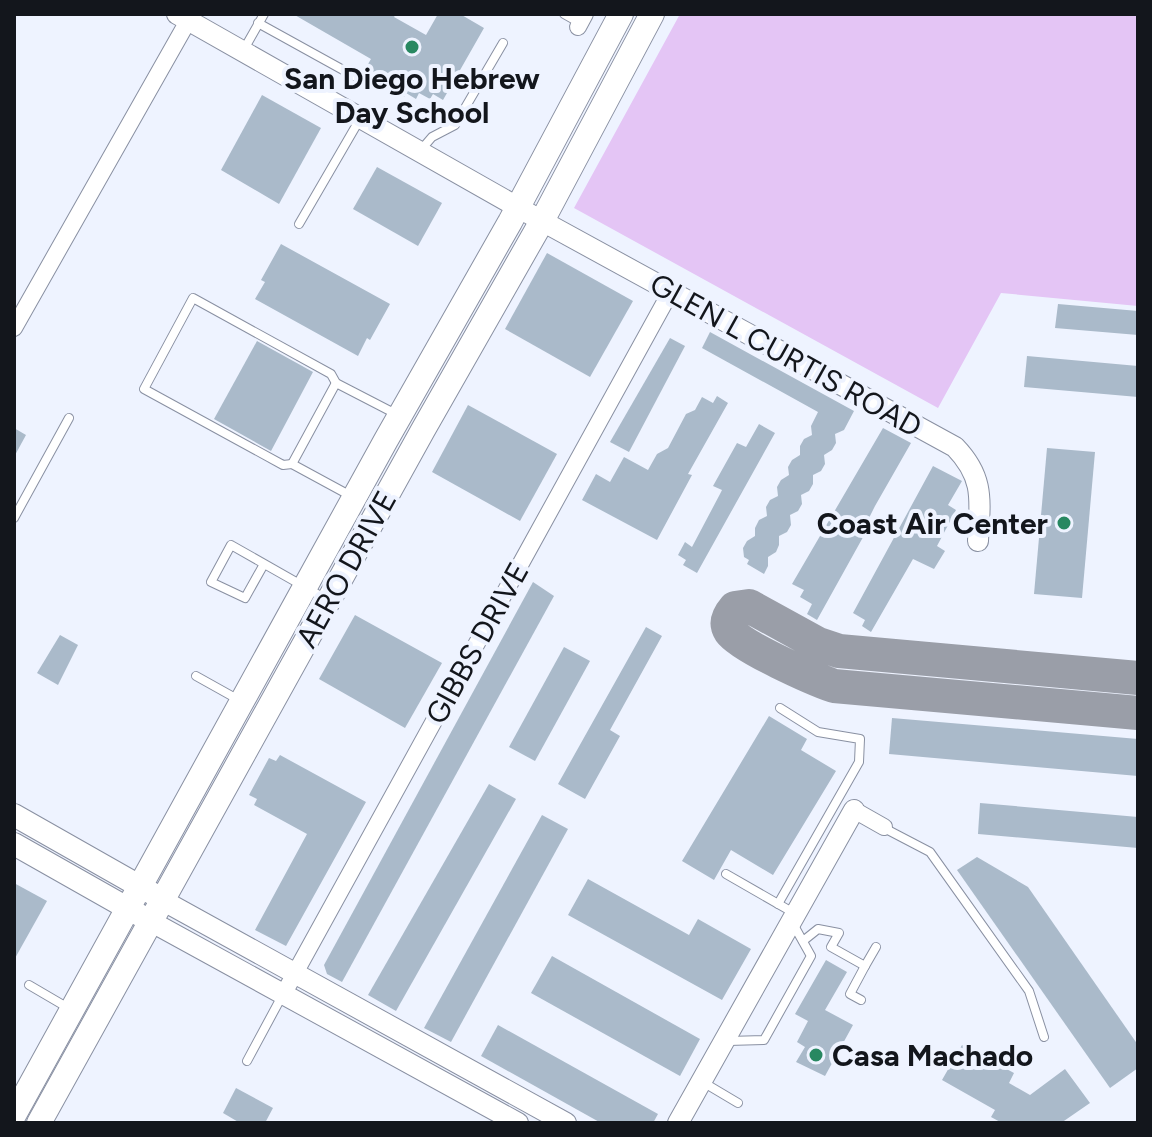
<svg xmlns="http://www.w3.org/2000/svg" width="1152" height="1137" viewBox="0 0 1152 1137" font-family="Figtree,sans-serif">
<rect width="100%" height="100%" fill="#eef3ff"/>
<path fill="#e4c5f5" d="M680,14H1138V306L1001,293L938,408L574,208Z"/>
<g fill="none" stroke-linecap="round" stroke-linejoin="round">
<path stroke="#9a9ea8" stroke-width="34" d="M1138,678L839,651L818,644L749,606L735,608C729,615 725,623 730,631C741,647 814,679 834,686L1138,713"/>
</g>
<g fill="#aabaca">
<path d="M293,14H396L394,17L426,35L438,14H460L484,28L443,100L433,94L430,99L419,93L416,99L406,93L404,97L362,74L371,59Z"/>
<path d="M262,95L321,128L279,204L221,170Z"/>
<path d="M377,167L442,203L418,246L353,209Z"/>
<path d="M281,244L390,304L370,340L367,338L358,356L255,299L265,282L261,280Z"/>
<path d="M547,253L633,301L590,377L505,329Z"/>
<path d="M1058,304L1138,311V335L1055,328Z"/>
<path d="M710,332L854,411L844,430L835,434L836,443L832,450L824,455L825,464L821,471L813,475V484L809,491L801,495L802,504L798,511L790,515L791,525L787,532L779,536V545L776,552L768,557V566L764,574L747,564L749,560L744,557L743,548L747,541L755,536V528L759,520L767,516L766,507L770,500L778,496L777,487L781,480L789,475L788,467L792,460L800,455V446L804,439L812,435L811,426L818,412L702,348Z"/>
<path d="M670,338L685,346L629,452L610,442Z"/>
<path d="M257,341L313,372L271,451L214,419Z"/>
<path d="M1027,356L1138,366V397L1024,387Z"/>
<path d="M717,396L728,403L688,474L692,475L657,540L582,500L596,474L610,482L624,457L648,470L657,454L668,448L686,414L695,410L702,397L713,403Z"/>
<path d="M468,405L557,454L520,521L432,472Z"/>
<path d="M759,424L775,433L697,573L683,565L686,560L678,555L685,542L692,547L720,494L722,490L713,486L737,443L746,447Z"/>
<path d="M14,428L26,435L14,457Z"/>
<path d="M883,428L911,443L875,506L864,528L867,530L817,620L807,614L812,604L800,597L804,590L792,584Z"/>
<path d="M1047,448L1095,452L1082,598L1034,594Z"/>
<path d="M933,466L962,481L948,505L956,510L937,546L945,551L934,569L913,559L871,632L862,626L865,620L853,613Z"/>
<path d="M533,582L554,596L342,982L327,974L324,965Z"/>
<path d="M355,615L442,663L405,728L319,679Z"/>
<path d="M646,627L662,636L610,730L620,736L585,799L558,784Z"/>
<path d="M60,635L78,645L58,685L37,673Z"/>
<path d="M564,647L590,661L535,761L509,747Z"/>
<path d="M769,716L807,739L801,750L836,771L773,875L731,850L714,880L682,861Z"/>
<path d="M892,718L1138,739V776L889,754Z"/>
<path d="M280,755L366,802L286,946L255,930L307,834L254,805L257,799L249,795L269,758L276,761Z"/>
<path d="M489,784L516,799L396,1011L368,995Z"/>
<path d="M980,803L1138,817V848L978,834Z"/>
<path d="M542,815L568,829L451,1042L424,1028Z"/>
<path d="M977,857L1028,887L1138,1045V1068L1110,1088L957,870Z"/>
<path d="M588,879L689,935L698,919L751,949L722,1000L568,915Z"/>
<path d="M14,883L47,901L14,960Z"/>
<path d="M552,956L700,1039L680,1076L531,993Z"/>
<path d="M826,960L847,972L825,1010L853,1025L825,1076L796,1062L805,1047L797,1042L808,1021L795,1014Z"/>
<path d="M498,1025L658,1114L653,1123H601L481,1056Z"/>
<path d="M962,1045L1014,1073L1009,1083L1030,1095L1065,1069L1090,1103L1061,1123H1002L991,1117L995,1110L942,1080Z"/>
<path d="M236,1088L273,1108L265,1123H240L223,1113Z"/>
</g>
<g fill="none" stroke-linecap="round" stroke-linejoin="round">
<defs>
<g id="service">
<path d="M564,14L580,23"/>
<path d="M258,23L354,76"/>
<path d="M243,51L264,14"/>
<path d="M420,151L432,137L455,125L503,43"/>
<path d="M299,224L360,119"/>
<path d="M292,464L283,465L144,389L193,298L331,374L336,383"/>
<path d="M351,496L292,464L336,383L396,414"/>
<path d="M14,518L69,418"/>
<path d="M264,564L245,598L211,582L231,545L326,599"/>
<path d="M196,676L239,700"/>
<path d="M884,828L930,852L1029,991L1044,1037"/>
<path d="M726,874L794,913"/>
<path d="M778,904L859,762L860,739L818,732L780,708"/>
<path d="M803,941L818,929L839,933L831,947L865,966L876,947"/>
<path d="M29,985L70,1009"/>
<path d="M861,1000L850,994L865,966"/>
<path d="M728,1041L764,1040L811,956L792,922"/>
<path d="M247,1061L282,996"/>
<path d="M701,1081L738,1103"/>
</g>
<g id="minor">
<path d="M578,27L585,14"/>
<path d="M14,328L188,21"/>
<path d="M854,810L884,827"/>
<path d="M283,995L671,291"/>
</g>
<g id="tertiary">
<path d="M177,14L542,221L955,447C985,478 980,501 978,541"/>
<path d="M162,900L566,1123"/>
<path d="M150,921L518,1123"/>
<path d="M678,1123L854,810"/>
</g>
<g id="secondary">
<path d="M14,815L155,895"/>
<path d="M14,844L150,921"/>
</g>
<g id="primary">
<path d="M14,1115L386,440L510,222L621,14"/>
<path d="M39,1123L423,430L542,221L652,14"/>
</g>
</defs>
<use href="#service" stroke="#8990a2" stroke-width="10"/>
<use href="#minor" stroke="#8990a2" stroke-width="18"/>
<use href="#tertiary" stroke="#8990a2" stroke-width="22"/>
<use href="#secondary" stroke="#8990a2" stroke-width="24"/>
<use href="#primary" stroke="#8990a2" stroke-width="26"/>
<use href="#service" stroke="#fff" stroke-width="8"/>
<use href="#minor" stroke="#fff" stroke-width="16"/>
<use href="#tertiary" stroke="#fff" stroke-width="20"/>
<use href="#secondary" stroke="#fff" stroke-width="22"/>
<use href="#primary" stroke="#fff" stroke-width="24"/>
</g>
<g fill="#288861" stroke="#eef3ff" stroke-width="3">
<circle cx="412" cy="47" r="8"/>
<circle cx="1064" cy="523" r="8"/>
<circle cx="816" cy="1055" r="8"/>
</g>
<g text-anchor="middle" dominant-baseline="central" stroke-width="8" stroke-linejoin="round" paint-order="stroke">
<g font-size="30" font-weight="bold" fill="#13161c" stroke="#eef3ff">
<text x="412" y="78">San Diego Hebrew<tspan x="412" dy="34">Day School</tspan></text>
<text x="1048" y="523" text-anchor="end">Coast Air Center</text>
<text x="832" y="1055" text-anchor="start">Casa Machado</text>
</g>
<g font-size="30" fill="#13161c" stroke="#eef3ff">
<text transform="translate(786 355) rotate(29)">GLEN L CURTIS ROAD</text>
<text transform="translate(346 569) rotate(-61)">AERO DRIVE</text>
<text transform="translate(477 643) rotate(-61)">GIBBS DRIVE</text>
</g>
</g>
<rect width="1152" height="1137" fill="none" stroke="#13161c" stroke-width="32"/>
</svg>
